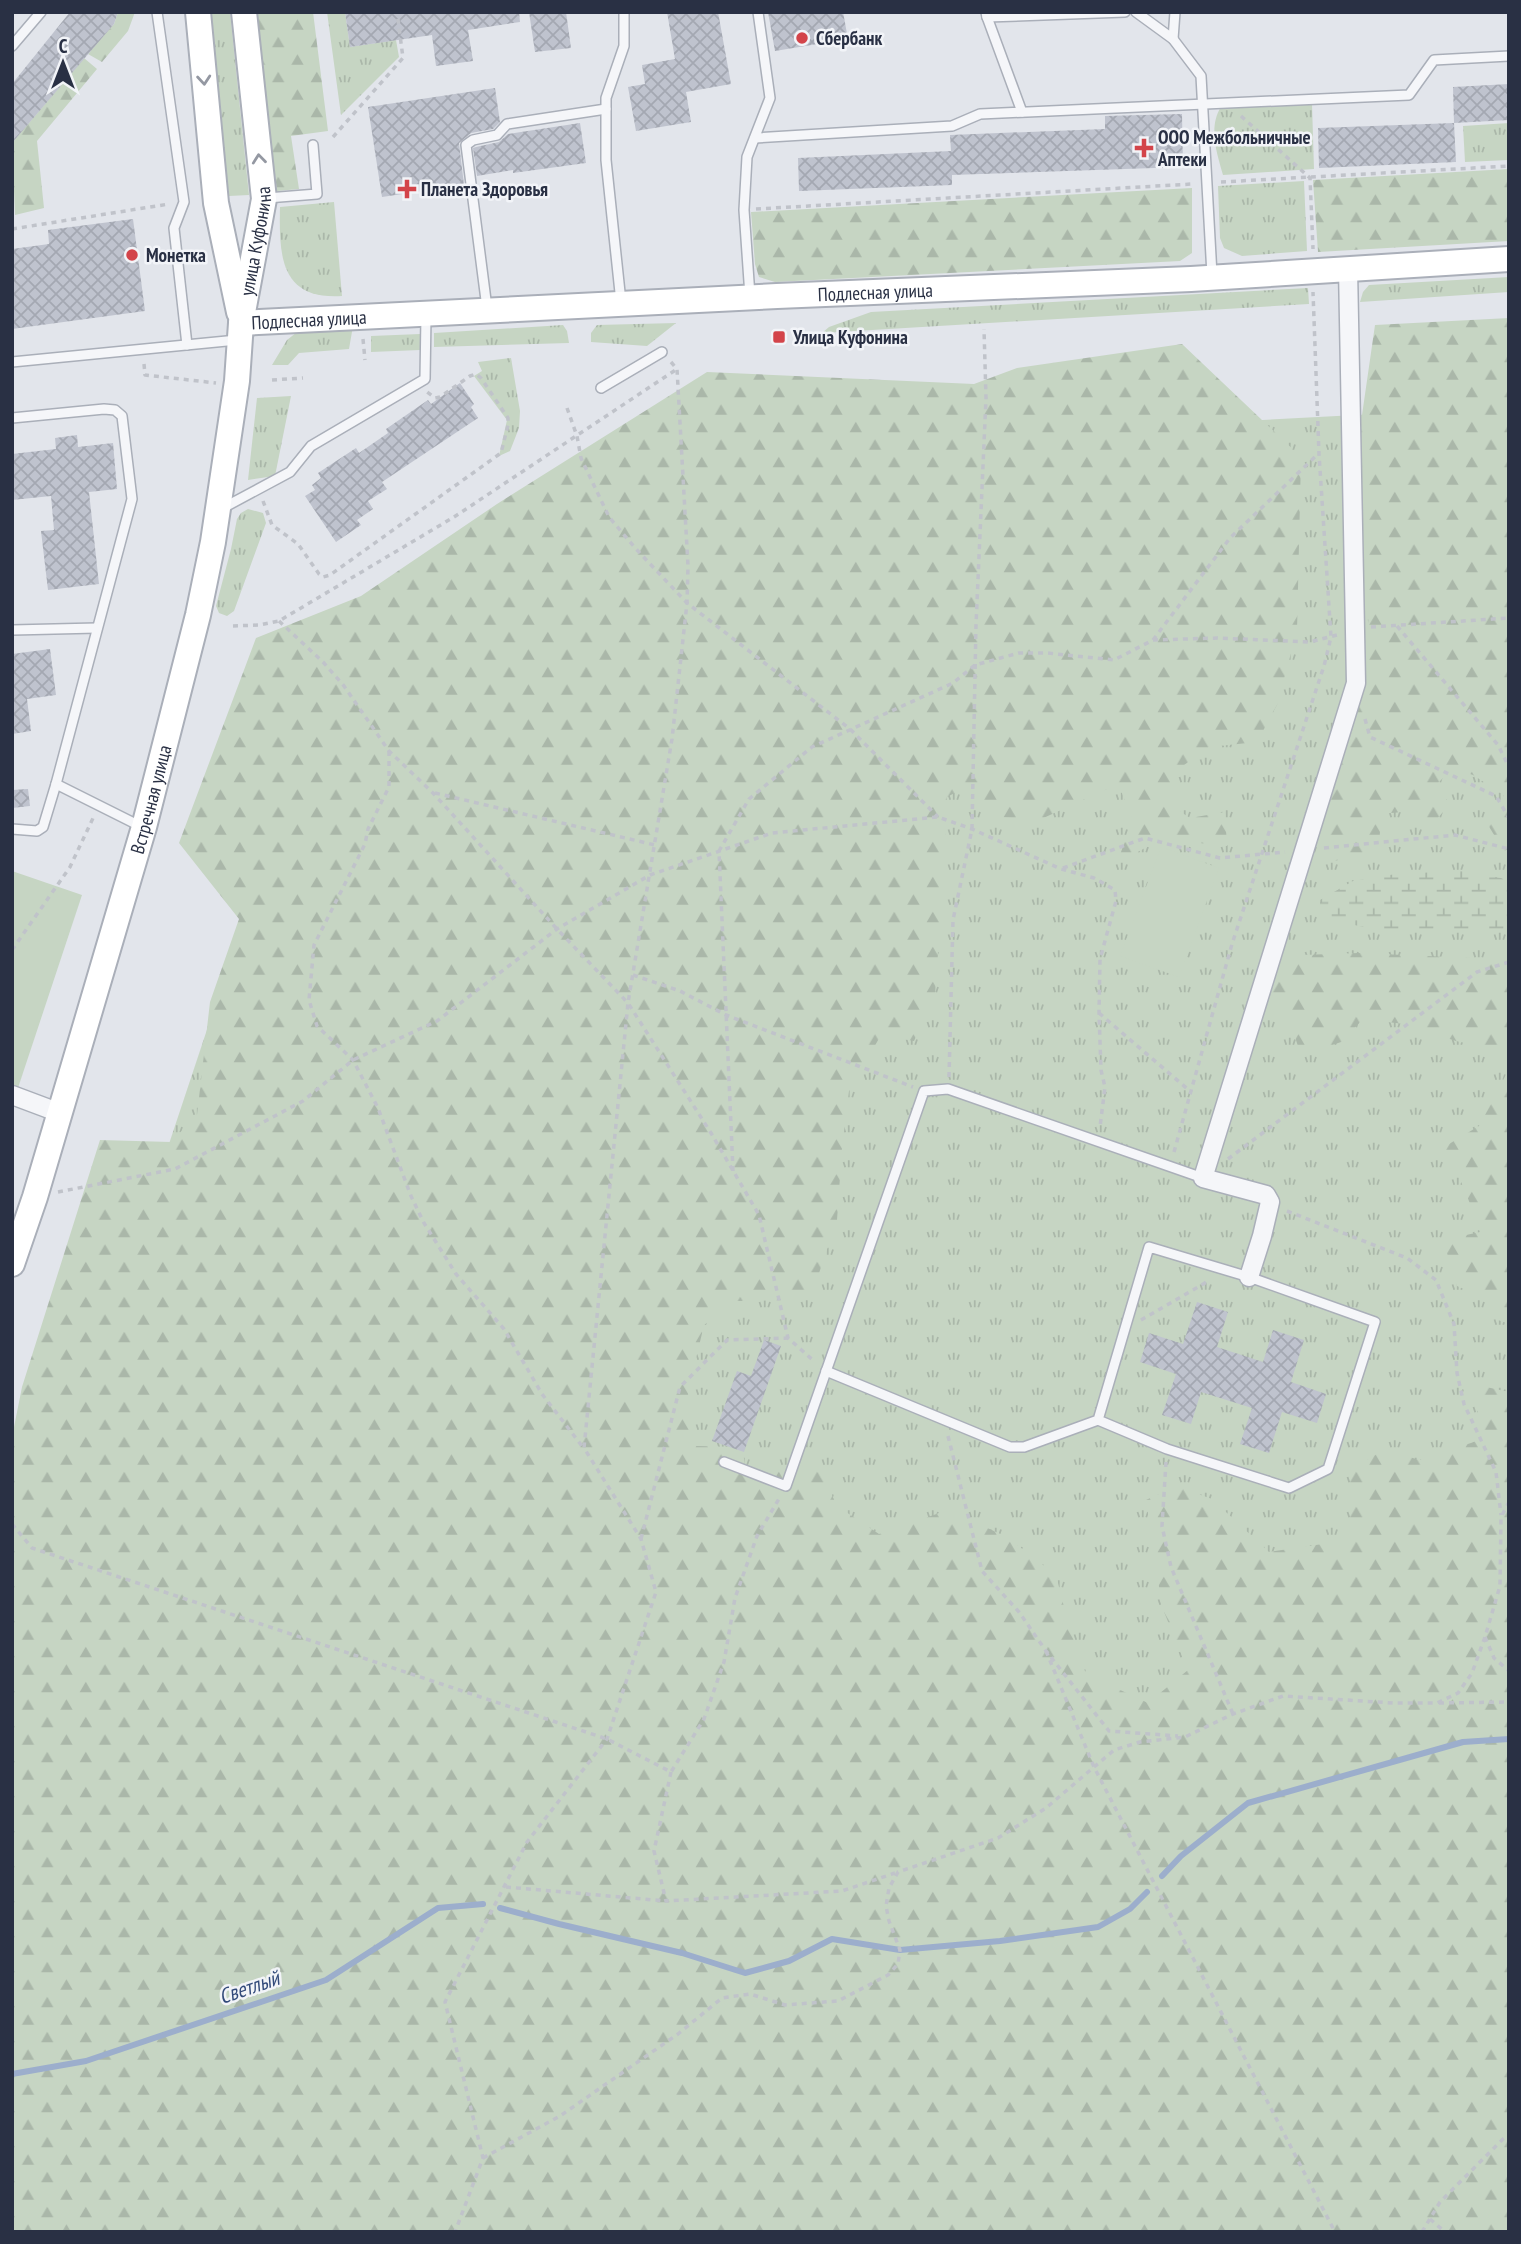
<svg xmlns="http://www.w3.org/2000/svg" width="1521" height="2244" viewBox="0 0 1521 2244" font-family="'PT Sans Narrow',sans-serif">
<defs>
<pattern id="grass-tufts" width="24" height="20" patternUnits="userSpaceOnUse" patternTransform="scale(1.75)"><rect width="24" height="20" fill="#c6d5c3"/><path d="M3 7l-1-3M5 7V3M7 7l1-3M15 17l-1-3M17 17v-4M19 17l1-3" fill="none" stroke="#aab7a9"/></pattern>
<pattern id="forest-firs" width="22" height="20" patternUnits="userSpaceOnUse" patternTransform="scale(1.75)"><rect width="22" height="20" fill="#c6d5c3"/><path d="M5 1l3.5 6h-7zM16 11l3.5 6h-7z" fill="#aab7a9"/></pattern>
<pattern id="wetland-marsh" width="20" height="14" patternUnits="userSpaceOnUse" patternTransform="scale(1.75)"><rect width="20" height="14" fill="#c6d5c3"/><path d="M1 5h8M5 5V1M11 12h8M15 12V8" fill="none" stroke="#aab7a9"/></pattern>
<pattern id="building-cross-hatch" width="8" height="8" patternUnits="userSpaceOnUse" patternTransform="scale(1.75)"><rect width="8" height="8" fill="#bfc3ce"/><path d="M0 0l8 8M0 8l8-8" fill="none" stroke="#a4a8b2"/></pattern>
</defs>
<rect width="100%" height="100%" fill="#e2e5eb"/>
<g fill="url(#grass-tufts)">
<path d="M209,12H230L249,195L229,196Z"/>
<path d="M327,12H345L350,47L396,40L399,57L341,115Z"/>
<path d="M1312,104L1314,169L1223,175C1217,154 1208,127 1221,107Z"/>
<path d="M1509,123V160L1465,162L1463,126Z"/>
<path d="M1304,181L1307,251L1242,256L1224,248L1220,238L1218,186Z"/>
<path d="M334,202L342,296C280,300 279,256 280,207Z"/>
<path d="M1509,277V292L1360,302L1363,292L1369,285Z"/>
<path d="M1308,288L1309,304L822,333L829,327L871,312Z"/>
<path d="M676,323L647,346L591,342V333L597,325Z"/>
<path d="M563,325L567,331L569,343L434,347V333Z"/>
<path d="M353,326L349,349L299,353L288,365H272L287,340L301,329Z"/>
<path d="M420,334V350L371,352V336Z"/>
<path d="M511,358L520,411L519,428L510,451L499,456L507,420L474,376L482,371L478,362Z"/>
<path d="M291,396L275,476L248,480L257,398Z"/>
<path d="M1509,407V2232H12V1616L296,762L595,455Z"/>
<path d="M248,509L263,513L266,523L234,611L227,616L219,613L216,606L231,549L237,519L241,513Z"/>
</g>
<g fill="url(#forest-firs)">
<path d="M118,12H135L128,31L102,62L88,54L114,24Z"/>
<path d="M255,12H313L328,131L291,136L299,189L277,191Z"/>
<path d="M84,58L97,69L37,141L44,208L15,215L12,143Z"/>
<path d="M1509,169V241L1318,252L1313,180Z"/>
<path d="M1192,188V253L1180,261L775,282L759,277L755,264L751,212Z"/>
<path d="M1509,318V849L1504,851L1488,825L1504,795L1473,775L1453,768L1436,785L1450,804L1436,820L1402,812L1381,814L1379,848L1335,861L1315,837L1356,710L1367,643L1369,609L1363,571L1360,535L1364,514L1361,422L1375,325Z"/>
<path d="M1182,344L1301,457L1297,631L1277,705L1257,742L1209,747L1173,773L1169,804L1190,818L1225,812L1227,846L1162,839L1117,863L1133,819L1118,784L1039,820L987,816L966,787L947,797L945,852L935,994L914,1041L881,1035L849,1091L842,1148L837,1220L816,1282L792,1300L737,1301L704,1325L688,1392L694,1446L742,1447L748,1482L772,1470L819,1467L837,1506L879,1534L948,1510L1007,1537L1056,1575L1068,1623L1086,1674L1148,1703L1188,1670L1162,1607L1146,1500L1176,1486L1212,1499L1269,1552L1350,1540V1470L1385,1449L1419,1460L1477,1441V1385L1509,1392V2232H12V1437L22,1387L100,1140L171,1142L197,1115L210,1002L239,919L179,843L256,638L361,596L497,504L707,372L974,384L1017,368Z"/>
<path d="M1359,953L1494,959L1509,965V1053L1456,1041L1404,1024L1363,1019L1341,1042L1301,1056L1287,1011L1268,1002L1278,965L1302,955Z"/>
<path d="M1509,1069V1324L1498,1320C1489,1300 1476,1294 1457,1286L1443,1240L1480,1232L1465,1190L1444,1147L1479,1126Z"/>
</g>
<path fill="url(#wetland-marsh)" d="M1461,871L1501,878L1509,882V929H1374L1320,918V900L1353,881L1396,874Z"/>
<g fill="#c6d5c3">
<path d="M1161,847L1219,868L1179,977L1120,956Z"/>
<path d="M12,871L82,895L12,1106Z"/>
</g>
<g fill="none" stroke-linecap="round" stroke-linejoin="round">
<g stroke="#9caecc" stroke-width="6">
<path d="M1162,1876L1181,1856L1248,1803L1463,1742L1509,1739"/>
<path d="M500,1908L559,1924L682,1953L745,1973L789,1961L832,1939L900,1950L1000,1941L1098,1927L1130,1909L1147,1892"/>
<path d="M12,2074L86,2061L326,1980L438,1908L483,1904"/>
</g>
</g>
<g fill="url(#building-cross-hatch)">
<path d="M70,12H118L114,24L12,143V84Z"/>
<path d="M345,12H519L520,22L468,30L473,61L436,66L432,35L350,47Z"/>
<path d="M529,12H566L571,48L535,52Z"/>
<path d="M667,12H718L731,84L686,92L691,122L636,131L628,87L645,84L642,65L675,59Z"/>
<path d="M768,12H843L848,39L775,51Z"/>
<path d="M1509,84V120L1454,123L1453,87Z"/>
<path d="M495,88L500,122L493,129L471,133L459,143L464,185L382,197L368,107Z"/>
<path d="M1182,114L1183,167L952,175V185L799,191L798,158L951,151L950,135L1105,129V116Z"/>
<path d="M580,123L586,163L513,173V170L477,176L473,148L476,147L499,142L508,134Z"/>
<path d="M1454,123L1456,162L1319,168L1318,128Z"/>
<path d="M133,219L145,311L12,329V249L49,244L48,230Z"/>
<path d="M460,383L474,404L471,407L478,418L382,482L387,489L368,501L373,509L357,520L361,525L336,542L305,496L315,490L312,485L321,478L318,473L356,448L359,453L388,433L386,429L428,400L431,404Z"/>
<path d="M77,435L78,447L113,443L117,489L89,492L99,584L48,590L41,531L54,530L51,496L12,500V454L56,449L55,438Z"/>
<path d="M50,649L56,695L27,699L31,731L12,734V654Z"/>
<path d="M28,789L30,806L12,808V790Z"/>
<path d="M1197,1302L1228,1312L1217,1347L1263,1362L1273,1330L1304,1340L1291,1382L1326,1394L1317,1423L1282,1412L1269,1453L1240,1444L1252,1408L1201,1392L1191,1424L1162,1415L1176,1374L1140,1362L1149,1333L1183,1344Z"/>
<path d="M764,1340L781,1346L744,1452L712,1441L737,1371L751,1376Z"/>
</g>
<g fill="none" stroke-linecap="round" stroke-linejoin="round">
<defs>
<g id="lane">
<path d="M157,12L184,202L174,228L187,345"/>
<path d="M986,12L987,17L1125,12"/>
<path d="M1136,12L1173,39L1201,76L1212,275"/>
<path d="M987,17L1022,112"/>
<path d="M1173,39L1175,12"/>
<path d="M12,46L41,12"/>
<path d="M755,138L952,126L980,114L1409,95L1434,60L1509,56"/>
<path d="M267,198L317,194L313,145"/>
<path d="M750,296L744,210L747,157L770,98L758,12"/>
<path d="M621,302L606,160V98L624,46V12"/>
<path d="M487,308L466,145L473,140L497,135L507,124L606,109"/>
<path d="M12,362L237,340"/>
<path d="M601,388L662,352"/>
<path d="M12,418L104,409L115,410L122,416L132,499L56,784L142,827"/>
<path d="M221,509L290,472L311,446L425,379L426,316"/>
<path d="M12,630L97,628"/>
<path d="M12,829L37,831L43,827L56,784"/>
<path d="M826,1371L1010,1447H1024L1098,1420L1167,1449L1289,1488L1328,1469L1375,1322L1249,1277L1149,1247L1098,1420"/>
<path d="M724,1462L786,1486L924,1091L948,1089L1203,1178"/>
</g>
<g id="street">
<path d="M12,1095L60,1113"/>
<path d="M1249,1277L1262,1236L1270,1202L1266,1195L1203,1178L1356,683L1348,268"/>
</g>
<g id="secondary">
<path d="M198,12L216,203L239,312"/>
<path id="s1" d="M241,323L777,296L1191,279L1509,259"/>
<path id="s2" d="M12,1264L35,1197L144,827L198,615L213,542L237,381L241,323L264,199L244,12"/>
</g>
</defs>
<use href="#lane" stroke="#aaafb9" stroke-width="12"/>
<use href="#street" stroke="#aaafb9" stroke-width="21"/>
<use href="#secondary" stroke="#aaafb9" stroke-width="28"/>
<g stroke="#c0c3ca" stroke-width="3.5" stroke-dasharray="5 5" stroke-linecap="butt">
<path d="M1241,116L1310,178L1313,249"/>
<path d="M333,137L403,58L397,12"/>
<path d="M1221,182L1509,166"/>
<path d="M756,209L1192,184"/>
<path d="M12,229L169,204"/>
<path d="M363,339L365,360"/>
<path d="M671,362L677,369L688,566L687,603L672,739L628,1003L711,1133L759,1215L788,1338L815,1362"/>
<path d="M144,364L145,375L216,383"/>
<path d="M272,380L303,378"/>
<path d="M567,408L577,436L581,458L609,517L636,549L687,603L850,729L938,817"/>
<path d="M263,501L272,525L298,544L319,574L323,577L330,575L501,453L508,425V418L481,378L476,374L470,376L440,397L435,398L427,392"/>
<path d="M279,621L323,662L344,686L389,751L433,793L557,929L628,1003L584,1448L641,1539L656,1592L607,1739L527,1842L445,2002L483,2158L455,2232"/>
<path d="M233,626L259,625L279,621L454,517L677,369"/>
<path d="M1397,626L1498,745L1509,767"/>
<path d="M1371,627L1509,618"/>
<path d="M1153,640L1230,538L1318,454"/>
<path d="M1365,719L1370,737L1496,796L1509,818"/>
<path d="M389,751V787L368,829L365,844L314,945L309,1000L317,1026L353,1060L378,1108L411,1196L424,1223L456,1274L504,1329L542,1394L582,1446"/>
<path d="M435,793L655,845"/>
<path d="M1324,848L1455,835L1509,849"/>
<path d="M1063,868L1145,838L1220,858L1285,852"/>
<path d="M12,950L70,867L94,816"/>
<path d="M633,975L680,991L726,1015L913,1087"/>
<path d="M1099,1013L1191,1092"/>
<path d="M949,1077L953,920L972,829L976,625L986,398L984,329"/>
<path d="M1174,1152L1232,944L1324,666L1331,637L1319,454L1313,292"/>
<path d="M1228,1159L1477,972L1509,962"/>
<path d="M733,1171L719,851L749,799L812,747L953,683L975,665L1019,653H1047L1114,660L1153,640L1217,638L1310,642L1337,635"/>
<path d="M58,1192L175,1169L303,1101L353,1060L437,1021L557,929L650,875L772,833L938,817L972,829L1061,869L1094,878L1115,890L1116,901L1100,959L1099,1013L1101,1070L1105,1087L1100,1127"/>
<path d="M1287,1211L1407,1258L1436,1280L1454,1324L1457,1373L1464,1404L1496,1472L1501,1515"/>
<path d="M1141,1320L1210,1280"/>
<path d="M948,1436L982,1571L1019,1612L1046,1651L1109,1731L1178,1736"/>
<path d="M1166,1462L1162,1526L1171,1567L1233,1714"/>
<path d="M12,1524L32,1548L607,1739L671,1772L704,1719L724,1662L735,1598L757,1536L780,1497"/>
<path d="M641,1539L680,1387L727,1340L788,1338"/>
<path d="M1485,1637L1494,1658L1509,1671"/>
<path d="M1046,1651L1094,1767L1335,2232"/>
<path d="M1439,1703L1509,1702"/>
<path d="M671,1772L654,1851L666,1901L842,1891L895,1873"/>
<path d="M506,1887L666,1901"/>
<path d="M483,2158L560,2116L678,2034L722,1998L750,1994L785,2005L838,2001L888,1975L898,1964L900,1950L889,1921L886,1906L889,1888L898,1872L998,1838L1046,1808L1114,1750L1140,1742L1185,1737L1233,1714L1283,1696L1393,1703H1437L1458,1693L1472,1673L1485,1637L1500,1586L1501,1517L1509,1502"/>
<path d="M1430,2219L1445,2232"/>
<path d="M1422,2232L1440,2202L1503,2139L1509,2135"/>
</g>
<use href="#lane" stroke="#f5f6f9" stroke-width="9"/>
<use href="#street" stroke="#f5f6f9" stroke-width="18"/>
<use href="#secondary" stroke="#fff" stroke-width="24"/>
</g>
<defs><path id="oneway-chevron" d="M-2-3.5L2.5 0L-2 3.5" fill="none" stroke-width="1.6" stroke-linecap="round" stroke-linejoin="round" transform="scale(1.75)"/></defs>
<g stroke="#9498a2">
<use href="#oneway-chevron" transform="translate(204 80) rotate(85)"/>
<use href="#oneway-chevron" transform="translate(259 159) rotate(-96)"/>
</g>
<g fill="#d3444a" stroke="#f2f4f8" stroke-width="2.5">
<circle cx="802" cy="38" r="7"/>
<path d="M1140.5 137.5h7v7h7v7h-7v7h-7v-7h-7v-7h7z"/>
<path d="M403.5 178.5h7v7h7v7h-7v7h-7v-7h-7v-7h7z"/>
<circle cx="132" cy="255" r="7"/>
<rect x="772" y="330" width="14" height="14" rx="3.5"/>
</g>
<g text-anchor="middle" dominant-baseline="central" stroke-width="5" stroke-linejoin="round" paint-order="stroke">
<g font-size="19" font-weight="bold" fill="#293044" stroke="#f2f4f8" text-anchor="start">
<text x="816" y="38">Сбербанк</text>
<text x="1158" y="137">ООО Межбольничные<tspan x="1158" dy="22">Аптеки</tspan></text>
<text x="421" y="189">Планета Здоровья</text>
<text x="146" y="255">Монетка</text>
<text x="793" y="337">Улица Куфонина</text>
</g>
<g font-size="19" fill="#293044" stroke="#f2f4f8">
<text stroke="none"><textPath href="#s2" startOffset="1054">улица Куфонина</textPath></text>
<text stroke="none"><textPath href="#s1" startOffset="635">Подлесная улица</textPath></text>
<text stroke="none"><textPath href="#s1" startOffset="68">Подлесная улица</textPath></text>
<text stroke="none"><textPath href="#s2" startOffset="485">Встречная улица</textPath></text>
</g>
<g font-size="21" font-style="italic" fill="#324a7a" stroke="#f2f4f8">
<text transform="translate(249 1987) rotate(-19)">Светлый</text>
</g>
</g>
<rect width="1521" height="2244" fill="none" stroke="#293044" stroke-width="28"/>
<g transform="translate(63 63)" stroke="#f2f4f8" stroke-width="5" paint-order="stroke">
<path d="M0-5L12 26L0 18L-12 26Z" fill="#293044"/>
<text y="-10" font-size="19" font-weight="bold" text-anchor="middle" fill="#293044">С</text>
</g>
</svg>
